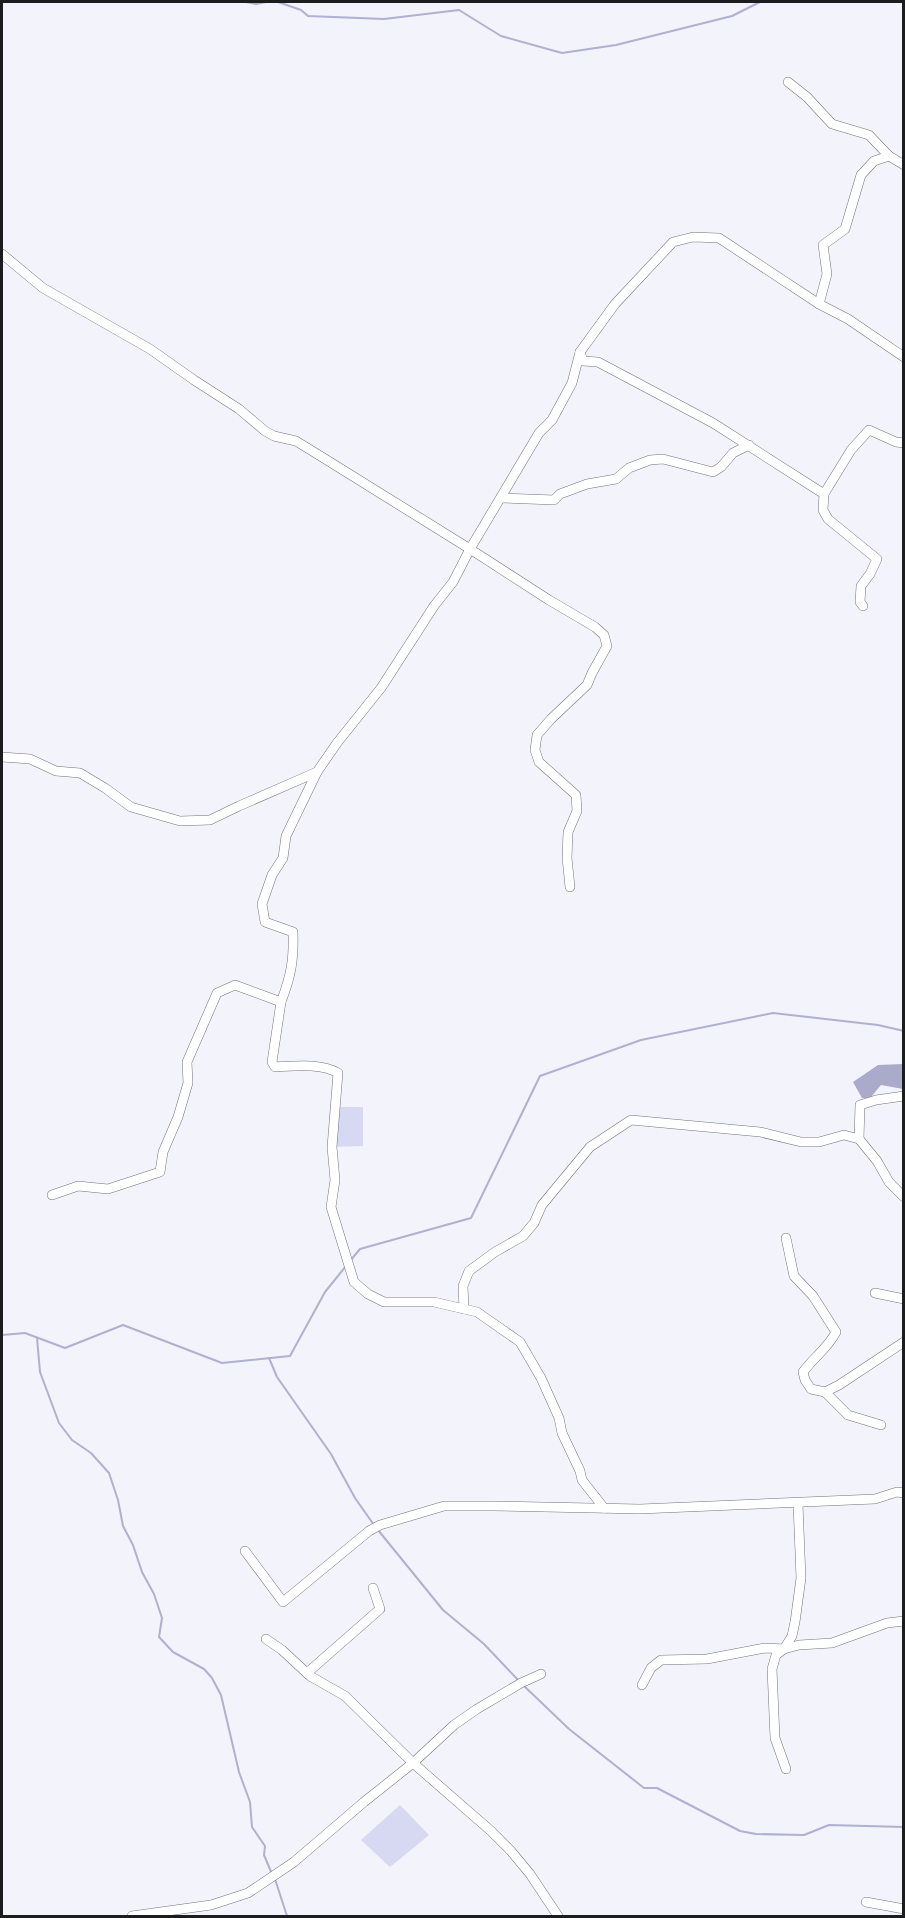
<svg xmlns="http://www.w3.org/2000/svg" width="905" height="1918" viewBox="0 0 905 1918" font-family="'Zilla Slab',serif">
<rect width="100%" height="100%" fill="#f3f3fb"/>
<g fill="#d7d8f2">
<path d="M332,1107H363V1146L330,1147Z"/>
<path d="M400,1805L429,1835L390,1867L361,1840Z"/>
</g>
<path fill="#aaabca" d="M903,1064V1089L881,1085L870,1098H862L853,1082L878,1065Z"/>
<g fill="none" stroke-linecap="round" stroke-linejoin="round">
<g stroke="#b0b0d0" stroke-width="2">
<path d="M246,2L256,4L266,2"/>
<path d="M278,2L301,10L308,16L384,19L459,10L501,36L562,53L616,45L732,16L760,2"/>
<path d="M350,1261L360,1249L471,1218L540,1076L641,1040L773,1013L878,1025L904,1031"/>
<path d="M2,1335L25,1333L65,1348L123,1325L222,1363L290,1356L325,1292L346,1266"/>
<path d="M37,1338L40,1372L59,1423L72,1440L91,1453L109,1473L118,1500L123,1526L133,1545L142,1572L154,1594L162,1618L159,1637L173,1652L204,1669L212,1678L221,1695L239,1772L250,1802L252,1827L265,1846L264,1855L272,1874"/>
<path d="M269,1358L277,1377L331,1454L355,1498L374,1525"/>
<path d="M378,1530L443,1610L484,1644L519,1681"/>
<path d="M523,1685L569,1729L644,1788H657L740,1831L756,1834L804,1835L829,1825L904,1827"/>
<path d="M275,1879L287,1916"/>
</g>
<defs>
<g id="minor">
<path d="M788,82L807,97L832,124L869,135L889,156L904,165"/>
<path d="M2,254L43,288L150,349L194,380L239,409L265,431L274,436L296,441L322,457L470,549L549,600L595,627L604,635L607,646L592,673L587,685L551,719L537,735L535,750L539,762L576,795L577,811L568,832L567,858L570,887"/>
<path d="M819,304L827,274L823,245L845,229L861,175L874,161L889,156"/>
<path d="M580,352L583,361L598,362L713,423L824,494L823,510L828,519L877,559L870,574L861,586L860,602L863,606"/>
<path d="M824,494L851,450L869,430L896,442L904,443"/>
<path d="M501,498L554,500L560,494L587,484L616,479L629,468L650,460L663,459L713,472L721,467L733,453L749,445"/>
<path d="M2,757L30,759L56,771L80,773L105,788L131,807L180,821L210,820L239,806L317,772"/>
<path d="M281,1002L272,1062L275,1067C295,1066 321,1063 338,1073L332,1147L335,1180L331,1207L354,1282L368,1294L384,1302H434L477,1312L520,1342L541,1378L559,1418L562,1433L580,1471L582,1480L604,1508"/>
<path d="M859,1139L860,1105L876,1100L904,1096"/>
<path d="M52,1195L78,1186L108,1189L160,1172L163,1152L178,1117L188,1083L187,1062L217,993L235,985L281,1002C291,976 294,960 293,932L265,922L262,904L272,875L283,858L286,836L317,772L337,743L381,688L434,606L453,582L470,549L539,433L552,420L572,383L580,352L615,304L673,242L693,237L719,238L819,304L848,319L904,357"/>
<path d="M786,1238L794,1276L813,1296L836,1332C828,1348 814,1357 803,1372L805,1380L811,1389L825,1392L848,1415L881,1425"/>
<path d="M875,1293L904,1299"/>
<path d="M464,1309L463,1286L469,1271L495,1252L523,1236L534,1223L542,1205L590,1147L631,1120L760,1132L801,1142H819L844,1135L859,1139L877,1161L889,1182L904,1197"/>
<path d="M825,1392L839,1385L904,1342"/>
<path d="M245,1551L283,1602L369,1531L380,1525L444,1506H493L640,1509L875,1499L897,1492L904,1493"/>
<path d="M266,1639L282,1650L310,1676L345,1696L413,1763L491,1831L511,1851L530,1874L558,1916"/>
<path d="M307,1673L380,1609L373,1588"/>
<path d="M642,1685L651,1668L661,1660L707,1659L765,1648L784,1649L799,1645L832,1643L887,1623L904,1621"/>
<path d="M786,1769L775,1738L772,1669L776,1655L784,1649L792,1636L795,1622L801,1578L798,1504"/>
<path d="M866,1902L904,1909"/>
<path d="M132,1916L211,1905L248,1893L294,1862L364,1802L413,1763L454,1725L477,1709L521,1683L541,1674"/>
</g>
</defs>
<use href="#minor" stroke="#73737a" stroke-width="10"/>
<use href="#minor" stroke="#fff" stroke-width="9"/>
</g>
<rect width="905" height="1918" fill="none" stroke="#1b1c1e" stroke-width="6"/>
</svg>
